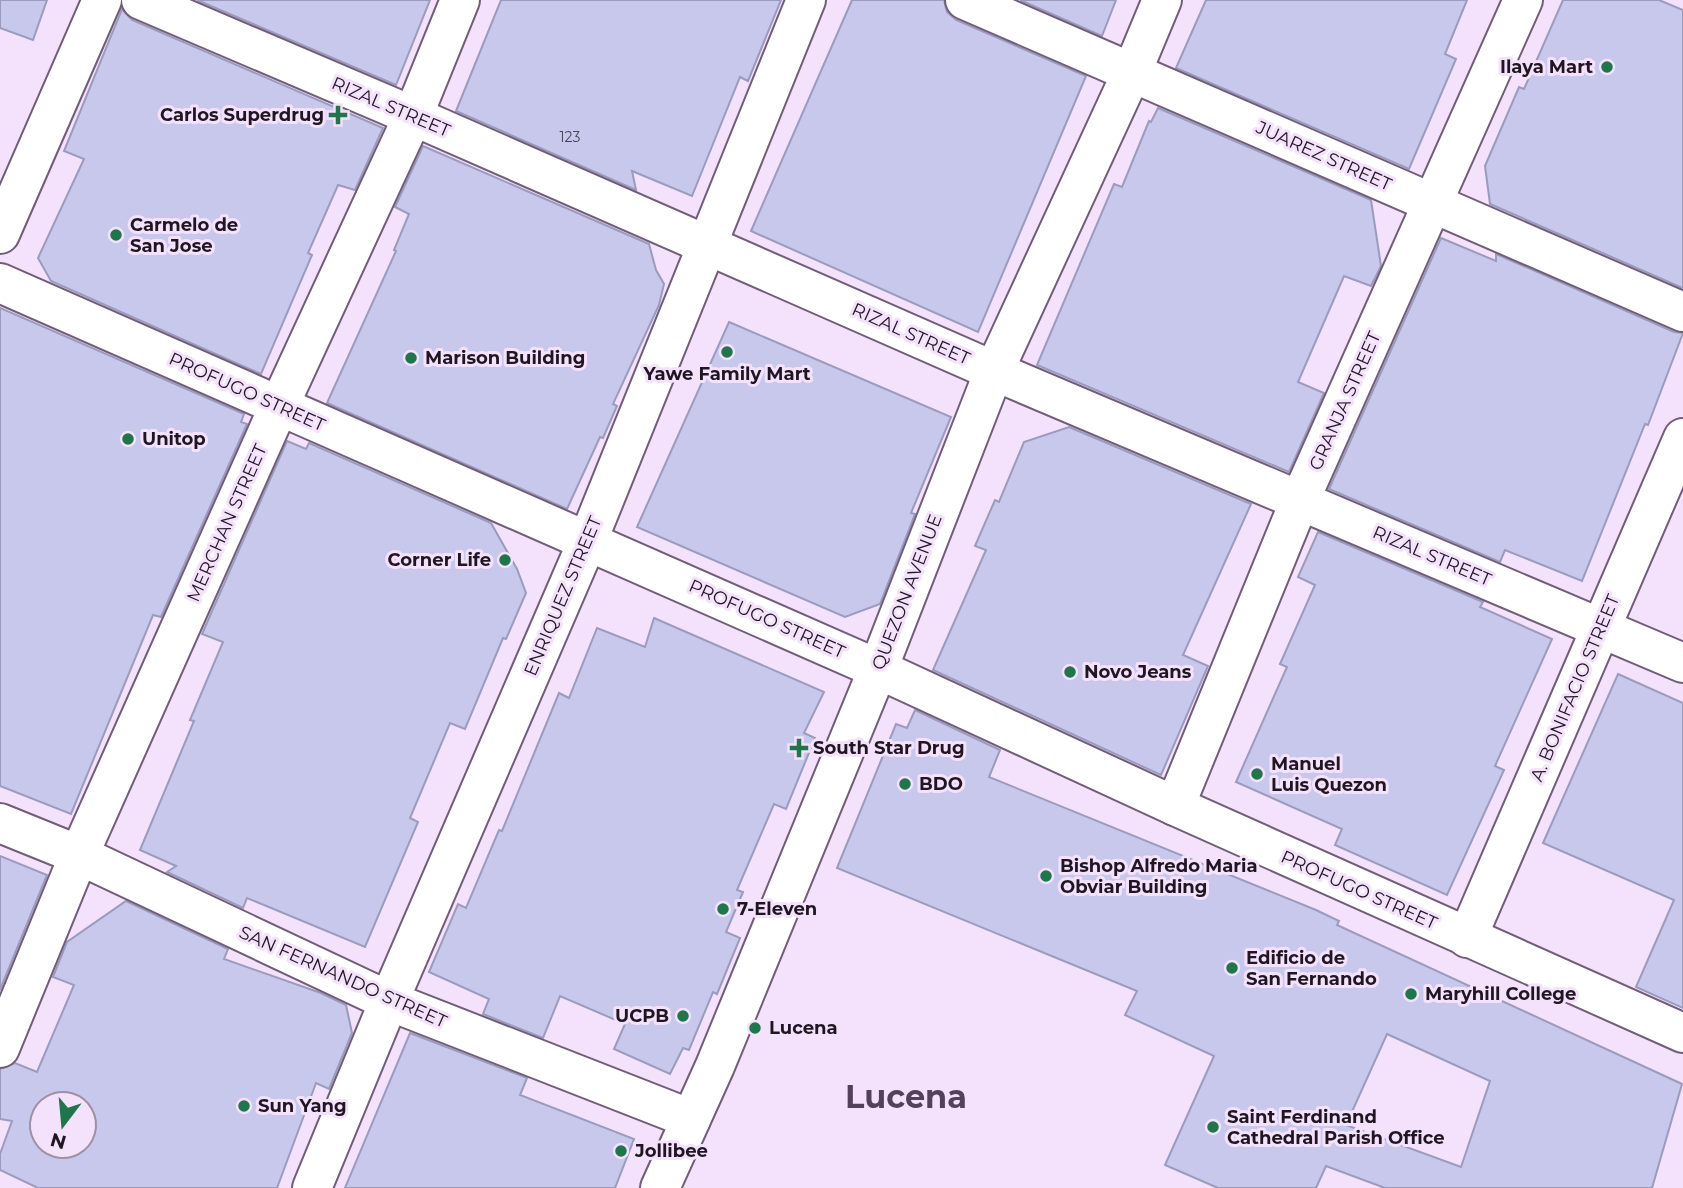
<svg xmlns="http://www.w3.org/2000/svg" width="1683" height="1188" viewBox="0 0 1683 1188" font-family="Montserrat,sans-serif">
<rect width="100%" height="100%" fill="#f4e1fb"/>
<g fill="#c8c8ec" stroke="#9a9bbd" stroke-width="2" fill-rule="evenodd">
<path d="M0,0H47L33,40L0,28Z"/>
<path d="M197,0H430L396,85Z"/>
<path d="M501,0H781L748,81L740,77L692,196L632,171L636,190L456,111Z"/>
<path d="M852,0H944L947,12L956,20L1086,76L978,332L751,231Z"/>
<path d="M1020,0H1116L1102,36Z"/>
<path d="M1206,0H1467L1445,54L1456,59L1409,169L1176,68Z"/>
<path d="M1563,0H1659L1683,10V288L1490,204L1485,166L1519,87L1524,89Z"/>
<path d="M122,9L132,20L383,128L355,190L338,185L308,253L312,255L261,374L51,281L38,258L84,159L64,151Z"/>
<path d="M1158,108L1371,200L1381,266L1371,286L1344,276L1298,382L1324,393L1289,472L1037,365L1114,184L1122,187L1149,121L1151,122Z"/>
<path d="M423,146L649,244L656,270L664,284L659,305L613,404L617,406L603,438L600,437L567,509L327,403L396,251L394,250L409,214L395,207Z"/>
<path d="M1441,238L1496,261V254L1674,332L1683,333L1648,425L1645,424L1582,581L1505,550L1500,562L1329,489Z"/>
<path d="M0,308L244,414L241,422L247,424L161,617L153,615L71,814L0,786Z"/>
<path d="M729,322L951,417L911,513L915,514L880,604L845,617L637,527Z"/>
<path d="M1069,427L1251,504L1183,655L1208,666L1161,775L933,670L986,550L975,546L995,500L999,502L1024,442Z"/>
<path d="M287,441L306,449L309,443L491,523L517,569L526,593L506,639L503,638L465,729L450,723L410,818L418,822L365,947L247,898L243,908L167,872L176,866L140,850L194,721L190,720L223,642L202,634Z"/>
<path d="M1318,532L1483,602L1480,607L1552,639L1495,766L1504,770L1447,895L1335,845L1342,829L1236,782L1287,667L1280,664L1315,585L1298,577Z"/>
<path d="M654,618L824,692L804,733L815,738L786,809L774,804L737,890L743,892L726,932L740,938L717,994L713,992L689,1050L683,1048L670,1074L614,1049L625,1024L560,996L543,1038L483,1014L489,999L429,972L458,904L466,908L499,830L502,831L559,693L569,698L597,628L645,647Z"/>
<path d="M1618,674L1683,703V1008L1636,987L1674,900L1543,843Z"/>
<path d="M915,710L1000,750L989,777L1316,910L1339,921L1337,925L1682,1084L1652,1188H1385L1326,1166L1316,1188H1218L1165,1165L1214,1056L1125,1015L1137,991L837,868L896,724L907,728ZM1387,1034L1490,1081L1461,1167L1346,1125Z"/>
<path d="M0,856L47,875L0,990Z"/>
<path d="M126,901L228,949L224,959L321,993L346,1005L352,1033L329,1089L316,1083L277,1188H38L0,1170V1154L12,1121L0,1119V1069L15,1063L37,1072L74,985L53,977L67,942ZM42,1104H84V1146H42Z"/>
<path d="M410,1033L527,1078L520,1095L634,1139L615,1188H345Z"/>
</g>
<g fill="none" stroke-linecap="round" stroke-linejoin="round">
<defs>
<g id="minor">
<path d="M141,0L413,116L994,371L1683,663"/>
<path d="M965,0L1683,312"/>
<path d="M0,234L102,0"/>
<path d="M0,283L878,669L1175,806L1683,1033"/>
<path d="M1175,806L1300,500L1523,0"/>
<path d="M0,823L79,855L389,1001L691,1119"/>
<path d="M1467,938L1683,438"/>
<path d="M312,1188L389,1001L588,540L806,0"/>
</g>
<g id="major">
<path d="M0,1048L79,855L279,406L413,116L460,0"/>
<path d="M660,1188L715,1066L878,669L994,371L1132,72L1162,0"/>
</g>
</defs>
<use href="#minor" stroke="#715d79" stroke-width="42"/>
<use href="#major" stroke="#715d79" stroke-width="42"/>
<use href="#minor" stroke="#fff" stroke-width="38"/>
<use href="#major" stroke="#fff" stroke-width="38"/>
</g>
<g fill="#1f764a" stroke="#f4e1fb" stroke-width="2.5">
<circle cx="1607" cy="67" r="7"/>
<path d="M334.5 104.5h7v7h7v7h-7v7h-7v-7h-7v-7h7z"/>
<circle cx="116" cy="235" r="7"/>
<circle cx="727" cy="352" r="7"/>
<circle cx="411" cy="358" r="7"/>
<circle cx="128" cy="439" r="7"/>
<circle cx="505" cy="560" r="7"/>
<circle cx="1070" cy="672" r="7"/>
<path d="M795.5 737.5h7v7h7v7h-7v7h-7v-7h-7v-7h7z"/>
<circle cx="1257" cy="774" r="7"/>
<circle cx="905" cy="784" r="7"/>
<circle cx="1046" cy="876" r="7"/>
<circle cx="723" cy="909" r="7"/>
<circle cx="1232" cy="968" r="7"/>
<circle cx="1411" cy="994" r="7"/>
<circle cx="683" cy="1016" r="7"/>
<circle cx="755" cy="1028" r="7"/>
<circle cx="244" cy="1106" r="7"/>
<circle cx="1213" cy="1127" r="7"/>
<circle cx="621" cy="1151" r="7"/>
</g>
<g text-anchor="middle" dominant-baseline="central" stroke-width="6" stroke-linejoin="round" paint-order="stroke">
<g font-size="14" fill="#494254">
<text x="570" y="137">123</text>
</g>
<g font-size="18" font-weight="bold" fill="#1f1622" stroke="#f4e1fb" text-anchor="start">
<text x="1593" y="67" text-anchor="end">Ilaya Mart</text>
<text x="324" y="115" text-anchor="end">Carlos Superdrug</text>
<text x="130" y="225">Carmelo de<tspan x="130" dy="21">San Jose</tspan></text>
<text x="425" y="358">Marison Building</text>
<text x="727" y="374" text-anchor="middle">Yawe Family Mart</text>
<text x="142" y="439">Unitop</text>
<text x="491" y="560" text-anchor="end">Corner Life</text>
<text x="1084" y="672">Novo Jeans</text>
<text x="813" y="748">South Star Drug</text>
<text x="1271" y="764">Manuel<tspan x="1271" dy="21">Luis Quezon</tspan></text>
<text x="919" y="784">BDO</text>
<text x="1060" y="866">Bishop Alfredo Maria<tspan x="1060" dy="21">Obviar Building</tspan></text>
<text x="737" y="909">7-Eleven</text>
<text x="1246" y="958">Edificio de<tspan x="1246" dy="21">San Fernando</tspan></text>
<text x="1425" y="994">Maryhill College</text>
<text x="669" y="1016" text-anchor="end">UCPB</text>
<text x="769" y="1028">Lucena</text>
<text x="258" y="1106">Sun Yang</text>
<text x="1227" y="1117">Saint Ferdinand<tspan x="1227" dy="21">Cathedral Parish Office</tspan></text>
<text x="635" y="1151">Jollibee</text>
</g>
<g font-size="18" fill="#1f1622" stroke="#f4e1fb">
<text transform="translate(391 107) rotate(23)">RIZAL STREET</text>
<text transform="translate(1324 156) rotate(24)">JUAREZ STREET</text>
<text transform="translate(911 334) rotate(24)">RIZAL STREET</text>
<text transform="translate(247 392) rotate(24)">PROFUGO STREET</text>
<text transform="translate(1345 401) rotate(-66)">GRANJA STREET</text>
<text transform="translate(227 523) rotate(-66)">MERCHAN STREET</text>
<text transform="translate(1432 556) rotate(23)">RIZAL STREET</text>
<text transform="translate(907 592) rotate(-69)">QUEZON AVENUE</text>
<text transform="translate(563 596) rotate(-67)">ENRIQUEZ STREET</text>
<text transform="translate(767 619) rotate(24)">PROFUGO STREET</text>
<text transform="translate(1575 688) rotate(-67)">A. BONIFACIO STREET</text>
<text transform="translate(1359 890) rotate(24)">PROFUGO STREET</text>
<text transform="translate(343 977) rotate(24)">SAN FERNANDO STREET</text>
</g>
<g font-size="32" font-weight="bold" fill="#53405a" stroke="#f4e1fb">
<text x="906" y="1096">Lucena</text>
</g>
</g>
<g transform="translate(63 1125) rotate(196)"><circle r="33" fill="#f4e1fb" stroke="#9f90a4" stroke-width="2"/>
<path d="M0-5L12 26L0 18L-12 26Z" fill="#1f764a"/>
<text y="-10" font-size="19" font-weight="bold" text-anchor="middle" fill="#1f1622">N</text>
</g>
</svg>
